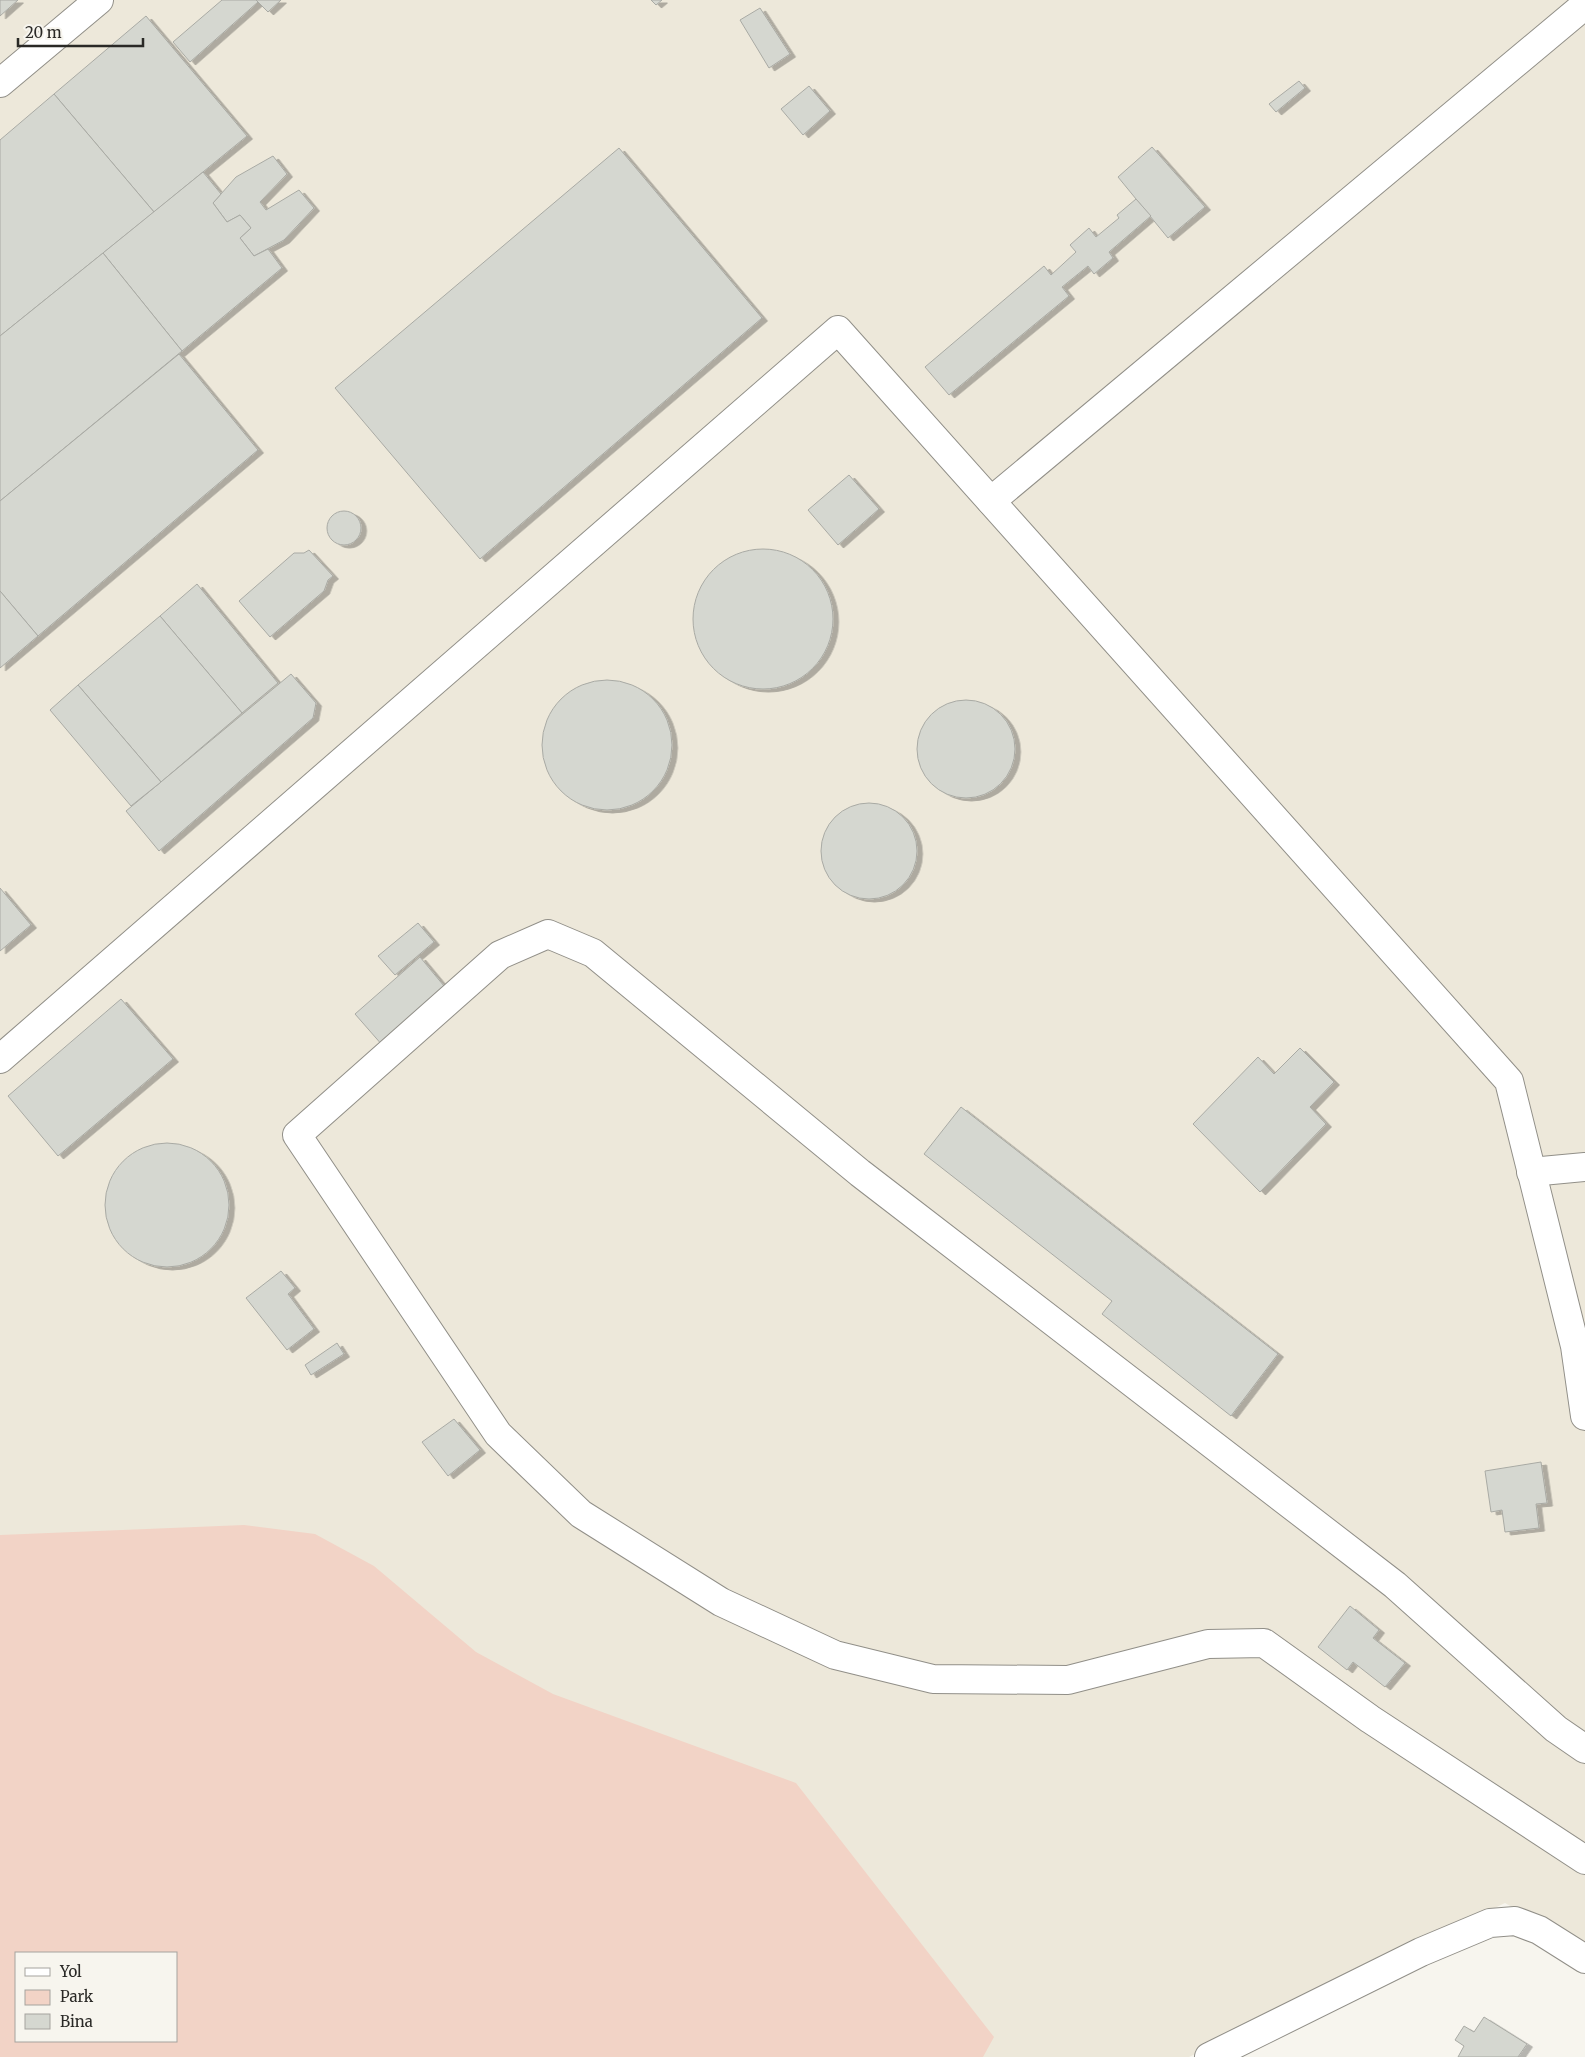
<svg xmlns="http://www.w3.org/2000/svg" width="1585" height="2057" viewBox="0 0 1585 2057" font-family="Merriweather,serif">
<defs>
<filter id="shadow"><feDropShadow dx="5.5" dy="3" stdDeviation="0" flood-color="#0004"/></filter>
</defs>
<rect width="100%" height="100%" fill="#f7f5ee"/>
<path fill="#ede8da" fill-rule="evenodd" d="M0,0H1585V1949L1505,1903L1189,2057H0ZM16,1953H176V2041H16Z"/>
<path fill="#f2d3c6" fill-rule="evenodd" d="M244,1525L315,1534L374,1566L476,1652L553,1694L796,1783L994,2037L983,2057H0V1535ZM16,1953H176V2041H16Z"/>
<g fill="#d5d7d0" stroke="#a9aaa4" filter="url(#shadow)">
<path d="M0,0H18L0,16Z"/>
<path d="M222,0H256L258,2L190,62L173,42Z"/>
<path d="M256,0H281L268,12Z"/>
<path d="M651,0H662L656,5Z"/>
<path d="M760,8L790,54L769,68L740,20Z"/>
<path d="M146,16L247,136L154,212L54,94Z"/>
<path d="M1299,81L1305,88L1276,112L1269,104Z"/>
<path d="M809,86L830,111L803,135L781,109Z"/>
<path d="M54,94L154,212L0,336V140Z"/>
<path d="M1152,147L1205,207L1168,238L1118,177Z"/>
<path d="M619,148L762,318L480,559L335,388Z"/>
<path d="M273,156L287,174L260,202L266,210L299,190L314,208L284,240L254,256L240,238L251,228L240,215L227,222L213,203L236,177Z"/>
<path d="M203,172L221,194L213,203L227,222L240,215L251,228L240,238L254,256L268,249L282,268L182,351L103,253Z"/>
<path d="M1136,199L1151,216L1109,252L1113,258L1094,274L1088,266L1062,287L1069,296L949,395L925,367L1044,266L1051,275L1076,252L1070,245L1089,228L1096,237L1119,218L1117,215Z"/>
<path d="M103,253L182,351L0,501V336Z"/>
<path d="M179,354L258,450L38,636L0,591V501Z"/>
<path d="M849,475L879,509L838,545L808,510Z"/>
<circle cx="344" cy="528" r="17"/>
<circle cx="763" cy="619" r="70"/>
<path d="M309,550L333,576L328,580L324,591L270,637L239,601L294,553H304Z"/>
<path d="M197,584L278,683L242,713L160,616Z"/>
<path d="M0,591L38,636L0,668Z"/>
<path d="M160,616L242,713L161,782L78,685Z"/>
<path d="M291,674L316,703L313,718L159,851L126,811Z"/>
<circle cx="607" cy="745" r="65"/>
<path d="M78,685L161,782L131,806L50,710Z"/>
<circle cx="966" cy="749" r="49"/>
<circle cx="869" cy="851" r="48"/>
<path d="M0,888L31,925L0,951Z"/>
<path d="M418,923L434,942L395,975L378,956Z"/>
<path d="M420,957L449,992L383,1046L355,1014Z"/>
<path d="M121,999L173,1059L58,1156L8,1096Z"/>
<path d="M1300,1048L1334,1082L1310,1107L1326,1124L1260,1192L1193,1124L1258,1057L1274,1074Z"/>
<path d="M961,1107L1278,1354L1231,1416L1102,1314L1112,1301L924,1154Z"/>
<circle cx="167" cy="1205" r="62"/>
<path d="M281,1271L295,1288L288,1294L314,1329L287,1350L246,1298Z"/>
<path d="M337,1343L344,1354L311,1375L305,1365Z"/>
<path d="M454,1419L480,1450L448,1476L422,1442Z"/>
<path d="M1541,1462L1547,1503L1536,1504L1539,1528L1505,1532L1502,1510L1491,1512L1485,1471Z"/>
<path d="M1350,1606L1379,1630L1373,1638L1405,1663L1385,1687L1353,1662L1347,1670L1318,1647Z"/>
<path d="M1484,2017L1527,2044L1518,2057H1458L1464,2046L1455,2040L1464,2026L1474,2032Z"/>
</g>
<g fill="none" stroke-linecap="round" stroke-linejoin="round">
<defs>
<g id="minor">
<path d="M0,83L99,0"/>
<path d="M991,501L1585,5"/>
<path d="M0,1059L838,330L1509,1081L1575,1346L1585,1416"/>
<path d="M1531,1172L1585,1167"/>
<path d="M1585,1749L1556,1729L1395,1585L860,1173L593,953L548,934L500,955L297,1135L498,1434L581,1514L721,1602L835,1655L933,1679L1068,1680L1208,1644L1264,1643L1370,1719L1585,1860"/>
<path d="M1209,2057L1421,1952L1490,1923L1515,1921L1539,1930L1585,1959"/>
</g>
</defs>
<use href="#minor" stroke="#918f88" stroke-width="30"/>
<use href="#minor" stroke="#fff" stroke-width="28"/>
</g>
<rect x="15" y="1952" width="162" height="90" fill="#f7f5ee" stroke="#a5a39e"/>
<rect x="25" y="1968" width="25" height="8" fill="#ffffff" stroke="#a5a39e"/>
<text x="60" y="1977" font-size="15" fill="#2a2926">Yol</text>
<rect x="25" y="1990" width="25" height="15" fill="#f2d3c6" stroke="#a5a39e"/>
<text x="60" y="2002" font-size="15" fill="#2a2926">Park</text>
<rect x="25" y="2014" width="25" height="15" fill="#d5d7d0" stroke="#a5a39e"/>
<text x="60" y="2027" font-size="15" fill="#2a2926">Bina</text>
<path d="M18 38v8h125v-8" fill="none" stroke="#2a2926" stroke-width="2.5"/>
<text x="25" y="38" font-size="15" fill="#2a2926" stroke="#f7f5ee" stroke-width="4" paint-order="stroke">20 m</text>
</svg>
